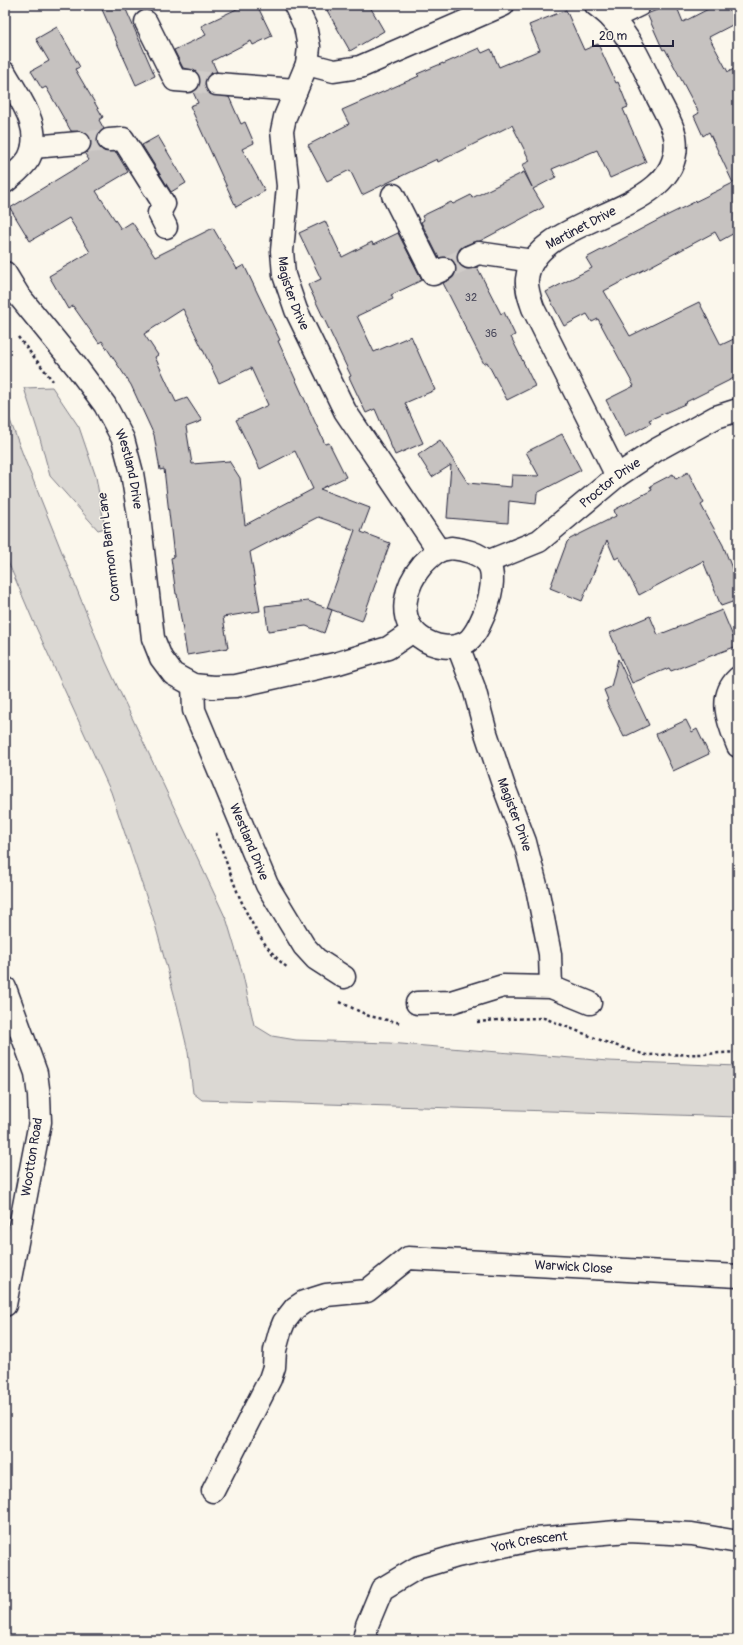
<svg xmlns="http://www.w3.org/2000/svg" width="743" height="1645" viewBox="0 0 743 1645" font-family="Pangolin,sans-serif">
<rect width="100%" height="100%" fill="#fbf7ec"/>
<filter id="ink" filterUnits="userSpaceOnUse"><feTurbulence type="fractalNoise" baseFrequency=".025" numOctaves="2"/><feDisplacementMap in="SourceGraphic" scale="8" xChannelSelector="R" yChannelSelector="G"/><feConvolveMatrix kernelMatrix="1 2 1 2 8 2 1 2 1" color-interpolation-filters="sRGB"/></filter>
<g filter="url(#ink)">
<g fill="#dbd8d3" stroke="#7e7d87">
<path d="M52,387L79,427L96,477L105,528L98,530L50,476L39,435L24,388Z"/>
<path d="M5,407L25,460L106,662L227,921L243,975L254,1025L272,1036L296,1040L389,1043L608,1061L738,1066V1117L202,1100L193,1093L188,1052L177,1005L153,917L111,792L34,623L5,555Z"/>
</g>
<g fill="#c6c2c0" stroke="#22223b" fill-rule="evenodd">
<path d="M100,5H124L155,76L136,85Z"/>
<path d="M245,5H257L272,36L253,45L251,41L212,61L217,72L211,73L207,77L205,83L206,90L210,94L229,97L241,124L245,122L254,143L242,149L265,191L236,207L190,106L198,103L193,92L198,88L200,82L199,76L195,71L183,68L174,50L206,35L201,26Z"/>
<path d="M324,5H369L384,31L350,51Z"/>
<path d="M669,5H676L683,22L716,5H738V22L709,37L728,72L738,67V231L720,241L715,232L604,291L630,336L699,302L721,345L738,337V376L686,402L687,403L649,420L651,423L625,437L606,400L634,386L598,319L592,322L587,314L564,326L546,292L592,268L586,258L664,217L733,183L709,132L703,136L694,116L699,113L665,49L663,50L647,14Z"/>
<path d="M566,10L584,50L598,44L616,83L618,82L628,107L623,109L646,162L610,178L597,150L552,169L556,177L533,189L544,207L480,241L464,246L459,250L457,256L458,262L461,267L467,269L477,267L501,314L504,312L515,335L511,337L535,386L507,400L487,362L484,364L443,283L454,276L456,270L455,264L452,259L446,257L439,258L421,222L424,220L422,216L451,202L453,204L471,195L472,198L524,172L532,187L522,165L530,161L512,125L438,162L437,159L362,195L350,170L327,181L308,145L349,124L342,110L419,76L417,74L443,63V64L479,48L482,53L491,49L499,67L540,50L529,25Z"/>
<path d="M57,27L80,67L75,69L103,117L99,120L104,129L98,135L97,141L98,147L104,151L116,152L128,172L96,191L121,229L132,222L155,257L213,228L237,269L244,265L280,340L278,341L325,444L329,443L346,477L320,489L370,508L361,532L390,543L362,621L327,608L355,530L318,517L250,552L260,611L223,617L228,648L187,655L177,594H176L171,558L174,557L164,469L160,470L154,435L131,385L102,341L99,343L73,306L68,309L49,276L90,252L69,218L30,241L10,208L89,160L85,154L90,148L91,142L89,136L84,132L71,131L46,87L42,89L31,71L49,61L36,39ZM183,309L219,383L251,368L268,405L236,420L260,469L295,451L313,489L245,525L240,478L229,461L192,464L186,427L202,421L187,398L176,402L155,357L158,355L144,334Z"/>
<path d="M158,136L186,183L171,192L142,145Z"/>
<path d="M325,221L342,257L372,242L373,245L398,233L422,280L391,295L393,299L357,316L374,352L411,336L435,390L405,403L423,443L395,455L375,409L366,413L349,377L351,376L308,285L321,279L299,233Z"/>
<path d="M562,434L581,470L537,493L536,504L509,501L508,523L447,518L451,465L432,477L418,455L440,440L468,483L511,487L512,475L539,476L526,452Z"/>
<path d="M688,472L704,503L701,505L723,545L738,584V600L721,606L703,561L639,595L619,557L615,559L607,540L582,601L550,588L567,542L570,539L616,516L614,510L652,490L650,486L673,474L676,479Z"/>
<path d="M308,601L332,610L324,633L306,626L268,631L265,606Z"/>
<path d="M722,610L737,646L671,671L669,668L632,683L610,633L650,616L658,635Z"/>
<path d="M618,659L649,725L624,737L606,701L608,700L604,690L611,687Z"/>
<path d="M686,720L692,732L697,729L709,754L673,771L656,734Z"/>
</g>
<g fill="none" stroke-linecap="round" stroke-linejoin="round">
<g stroke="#d0ccc9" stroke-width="22" stroke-dasharray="22 11" stroke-linecap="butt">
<path d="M188,81L217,84"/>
<path d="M79,143L109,140"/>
<path d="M444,269L469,257"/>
</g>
<defs>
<g id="minor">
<path id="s1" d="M295,5L305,26L309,47L307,64L285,117L282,131L288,186L282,251L284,275L296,310L345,411L439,551"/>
<path d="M596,5C601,9 608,14 612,19C632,39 644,69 656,94C662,107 672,122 675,136C688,218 533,212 527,279C526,289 530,299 533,308L617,476"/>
<path d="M612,18L639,5"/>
<path d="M146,22L175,80L188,81"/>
<path d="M307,64L334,71L360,67L503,5"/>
<path d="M5,73C19,98 44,128 29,158C23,168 13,175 5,182"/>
<path d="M217,84L296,90"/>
<path d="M109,140L123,139L164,204L159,213L166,227"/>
<path d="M33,147L79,143"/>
<path d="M393,195L433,274L444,269"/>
<path d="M469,257L478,253L533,261"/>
<path id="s2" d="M5,273L19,296L76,366L105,405L123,439L132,473L139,516L153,638L161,658L173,674L193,685L213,687L236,686L335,664L388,648L413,631"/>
<path d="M451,548C463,549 479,553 487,562C501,578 482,629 468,641C454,651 433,647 420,637C395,618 406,584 423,564C427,560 434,553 439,551C443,549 448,549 451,548Z"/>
<path id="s3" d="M487,562L539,541L617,476L656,450L716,417L738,410"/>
<path id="s4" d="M458,646L474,688L486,733L504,787L525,842L538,893L550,954L551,987"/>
<path d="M738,678C717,698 729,723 738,746"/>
<path id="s5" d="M193,685L194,710L267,885L304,946L316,959L344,977"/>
<path d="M5,988L36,1073L39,1096L40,1122L5,1305"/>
<path d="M417,1003L451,1002L503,986L551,987L590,1003"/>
<path id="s6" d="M213,1491L270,1379L274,1367L275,1350L280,1332L284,1322L295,1308L304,1302L326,1295L367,1291L408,1258L738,1276"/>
<path id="s7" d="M364,1640L367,1625L382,1589L417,1568L457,1556L536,1539L628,1531L692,1534L738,1542"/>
</g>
</defs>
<use href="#minor" stroke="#22223b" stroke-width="25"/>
<g stroke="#22223b" stroke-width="2.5" stroke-dasharray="3 3" stroke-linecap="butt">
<path d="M18,337L53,381"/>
<path d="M216,833C232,877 249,938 288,968"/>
<path d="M340,1002L369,1016L401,1023"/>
<path d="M477,1022L508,1019L544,1018L608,1043L646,1055L704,1054L738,1052"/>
</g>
<use href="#minor" stroke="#fbf7ec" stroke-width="22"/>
</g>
</g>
<g text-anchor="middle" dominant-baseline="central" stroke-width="3" stroke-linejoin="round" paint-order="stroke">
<g font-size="11" fill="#4b4a5c">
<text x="471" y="297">32</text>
<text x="491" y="333">36</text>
</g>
<g font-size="13" fill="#22223b" stroke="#fbf7ec">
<text transform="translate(581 228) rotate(-28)">Martinet Drive</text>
<text stroke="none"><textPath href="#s1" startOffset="298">Magister Drive</textPath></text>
<text stroke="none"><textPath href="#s2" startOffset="235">Westland Drive</textPath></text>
<text stroke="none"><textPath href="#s3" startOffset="148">Proctor Drive</textPath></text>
<text transform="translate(109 547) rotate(-97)">Common Barn Lane</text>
<text stroke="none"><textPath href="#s4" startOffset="178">Magister Drive</textPath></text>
<text stroke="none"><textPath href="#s5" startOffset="168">Westland Drive</textPath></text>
<text transform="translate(32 1157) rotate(-81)">Wootton Road</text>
<text stroke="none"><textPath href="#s6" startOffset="496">Warwick Close</textPath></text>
<text stroke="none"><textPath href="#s7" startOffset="211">York Crescent</textPath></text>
</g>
</g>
<rect width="743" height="1645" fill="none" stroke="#fbf7ec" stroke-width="20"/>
<rect x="10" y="10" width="723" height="1625" fill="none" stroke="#22223b" stroke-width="1.5" filter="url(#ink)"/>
<path d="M593 40v6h80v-6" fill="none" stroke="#22223b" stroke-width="2"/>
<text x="599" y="40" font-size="12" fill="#22223b" stroke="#fbf7ec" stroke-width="3" paint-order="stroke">20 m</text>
</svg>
